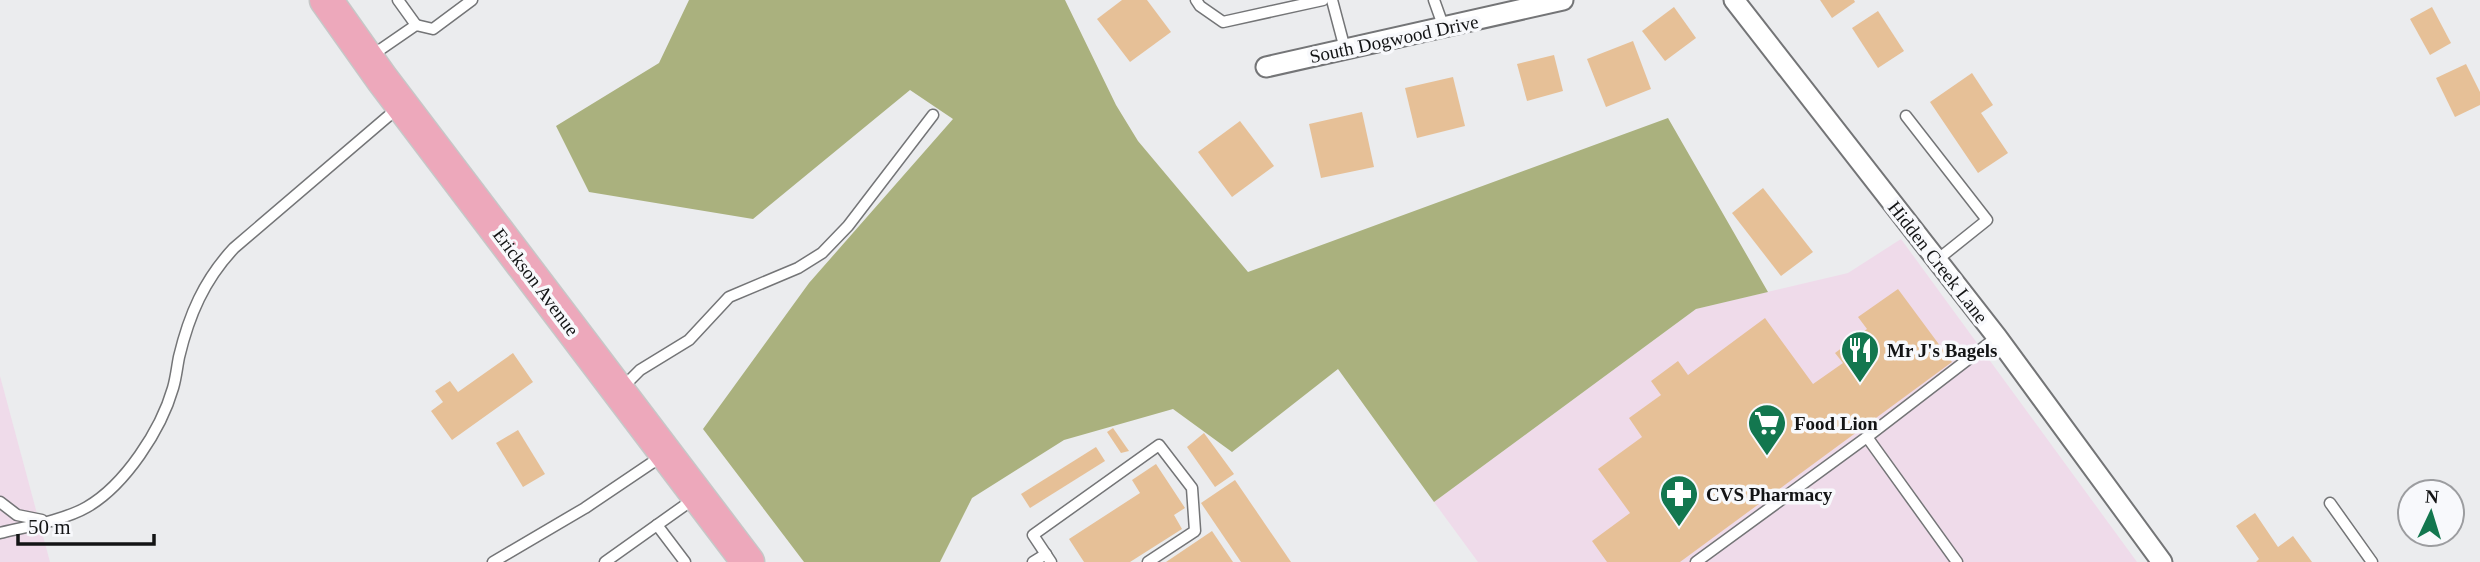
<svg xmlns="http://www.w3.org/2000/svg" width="2480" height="562" viewBox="0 0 2480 562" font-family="Georgia,serif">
<rect width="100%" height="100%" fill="#ebecee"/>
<g fill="#efdbea">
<path d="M1901,239L2137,562H1478L1434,502L1696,309L1848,273Z"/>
<path d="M0,376L50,562H0Z"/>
</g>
<path fill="#aab17e" d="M689,0H1065L1116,105L1138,141L1248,272L1668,118L1768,292L1696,309L1434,502L1338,369L1232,452L1173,409L1064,440L972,498L940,562H804L703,429L809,283L953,119L910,90L753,219L589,192L556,126L659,63Z"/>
<g fill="#e6c097">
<path d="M1122,0H1147L1171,32L1130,62L1097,19Z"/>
<path d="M1820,0H1854L1855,2L1832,18Z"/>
<path d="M1674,7L1696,38L1665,61L1642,31Z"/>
<path d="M2432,7L2451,43L2430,55L2410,19Z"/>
<path d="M1878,11L1904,51L1878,68L1852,28Z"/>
<path d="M1633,41L1651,89L1606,107L1587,59Z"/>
<path d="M1554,55L1563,91L1527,101L1517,64Z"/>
<path d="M2466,64L2480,92V105L2455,117L2436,78Z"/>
<path d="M1972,73L1993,105L1981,113L2008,153L1978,173L1930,102Z"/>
<path d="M1453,77L1465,126L1417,138L1405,88Z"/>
<path d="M1362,112L1374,167L1321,178L1309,124Z"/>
<path d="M1240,121L1274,166L1232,197L1198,152Z"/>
<path d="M1763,188L1813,252L1781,276L1732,213Z"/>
<path d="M1898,289L1952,362L1680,562H1607L1592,541L1630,513L1598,469L1642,437L1629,418L1661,395L1651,381L1678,361L1688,375L1765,318L1813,384L1843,363L1835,353L1867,329L1858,317Z"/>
<path d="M513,353L533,382L452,440L431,411L443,402L435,391L450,381L458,392Z"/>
<path d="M1113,428L1129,451L1121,453L1107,432Z"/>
<path d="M518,430L545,474L523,487L496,443Z"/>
<path d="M1204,433L1234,474L1215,487L1187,447Z"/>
<path d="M1096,447L1105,461L1030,508L1021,494Z"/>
<path d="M1156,464L1185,508L1174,515L1182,529L1130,562H1084L1069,539L1140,493L1132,480Z"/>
<path d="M1235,480L1291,562H1241L1201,503Z"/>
<path d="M2255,513L2278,547L2293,536L2312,562H2256L2259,559L2236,526Z"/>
<path d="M1212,531L1233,562H1166Z"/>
</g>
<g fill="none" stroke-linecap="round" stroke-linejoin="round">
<defs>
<g id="service">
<path d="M398,0L416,25"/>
<path d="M1196,0L1200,6L1223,22L1323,0"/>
<path d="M1332,0L1345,49"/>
<path d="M1434,0L1444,28"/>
<path d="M371,56L416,25L433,29L472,0"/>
<path d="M1906,116L1987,220L1937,260"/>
<path d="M622,388L640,370L689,340L729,297L798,268L822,253L848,226L933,115"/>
<path d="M1867,437L1957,562"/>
<path d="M0,502L17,515L42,520"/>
<path d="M2330,503L2372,562"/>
<path d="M657,525L685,562"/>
<path d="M0,533C25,527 65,520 87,507C125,485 161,430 173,388C176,378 177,367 179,357C189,315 204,280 234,248L399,107"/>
<path d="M493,562L585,508L662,456"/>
<path d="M605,562L695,498"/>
<path d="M1033,562L1046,554"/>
<path d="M1051,562L1033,535L1159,445L1192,488L1195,531L1148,562"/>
<path d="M1696,562L1867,437L1997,337"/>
</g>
<g id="minor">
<path d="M1734,0L1997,337L2162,562"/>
<path d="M1266,67L1563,0"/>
</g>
<path id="primary" d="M326,0L382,79L748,562"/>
</defs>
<use href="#service" stroke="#747577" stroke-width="13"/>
<use href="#minor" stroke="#747577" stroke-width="23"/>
<use href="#primary" stroke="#c6c7c7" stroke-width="35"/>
<use href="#service" stroke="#fff" stroke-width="10"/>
<use href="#minor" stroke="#fff" stroke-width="19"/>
<use href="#primary" stroke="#eda8bb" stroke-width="32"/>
</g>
<defs>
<symbol id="restaurant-pin" viewBox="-11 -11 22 30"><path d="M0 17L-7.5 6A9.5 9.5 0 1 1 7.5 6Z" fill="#13774f" stroke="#f8f9fc"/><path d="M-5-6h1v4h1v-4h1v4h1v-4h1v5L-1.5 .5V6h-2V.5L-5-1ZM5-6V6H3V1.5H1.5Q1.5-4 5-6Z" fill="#fff"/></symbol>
<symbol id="supermarket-pin" viewBox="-11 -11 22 30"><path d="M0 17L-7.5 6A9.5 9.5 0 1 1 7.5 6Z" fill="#13774f" stroke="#f8f9fc"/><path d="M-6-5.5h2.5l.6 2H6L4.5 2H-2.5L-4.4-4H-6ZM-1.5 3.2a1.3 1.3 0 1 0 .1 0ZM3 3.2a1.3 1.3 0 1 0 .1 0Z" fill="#fff"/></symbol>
<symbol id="pharmacy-pin" viewBox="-11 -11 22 30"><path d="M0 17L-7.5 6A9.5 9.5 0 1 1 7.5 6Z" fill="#13774f" stroke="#f8f9fc"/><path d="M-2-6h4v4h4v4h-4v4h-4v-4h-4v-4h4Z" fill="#fff"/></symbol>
</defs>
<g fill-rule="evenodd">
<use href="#restaurant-pin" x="1838" y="328" width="44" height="60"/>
<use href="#supermarket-pin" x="1745" y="401" width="44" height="60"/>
<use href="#pharmacy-pin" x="1657" y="472" width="44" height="60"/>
</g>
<g text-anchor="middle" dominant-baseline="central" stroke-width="7" stroke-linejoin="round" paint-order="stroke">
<g font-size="19" fill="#131415" stroke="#f8f9fc">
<text transform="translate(1394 39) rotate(-12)">South Dogwood Drive</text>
<text transform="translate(1938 262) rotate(52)">Hidden Creek Lane</text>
<text transform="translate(536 282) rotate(53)">Erickson Avenue</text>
</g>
<g font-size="19" font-weight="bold" fill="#131415" stroke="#f8f9fc" text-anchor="start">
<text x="1887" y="350">Mr J's Bagels</text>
<text x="1794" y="423">Food Lion</text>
<text x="1706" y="494">CVS Pharmacy</text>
</g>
</g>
<g transform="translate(2431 513) rotate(4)"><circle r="33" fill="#f8f9fc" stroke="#9c9da0" stroke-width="2"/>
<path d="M0-5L12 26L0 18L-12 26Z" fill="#13774f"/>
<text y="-10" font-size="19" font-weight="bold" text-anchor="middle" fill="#131415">N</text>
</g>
<path d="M18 534v10h136v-10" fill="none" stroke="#131415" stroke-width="3.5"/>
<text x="28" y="534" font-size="21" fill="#131415" stroke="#f8f9fc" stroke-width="5" paint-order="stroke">50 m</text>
</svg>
